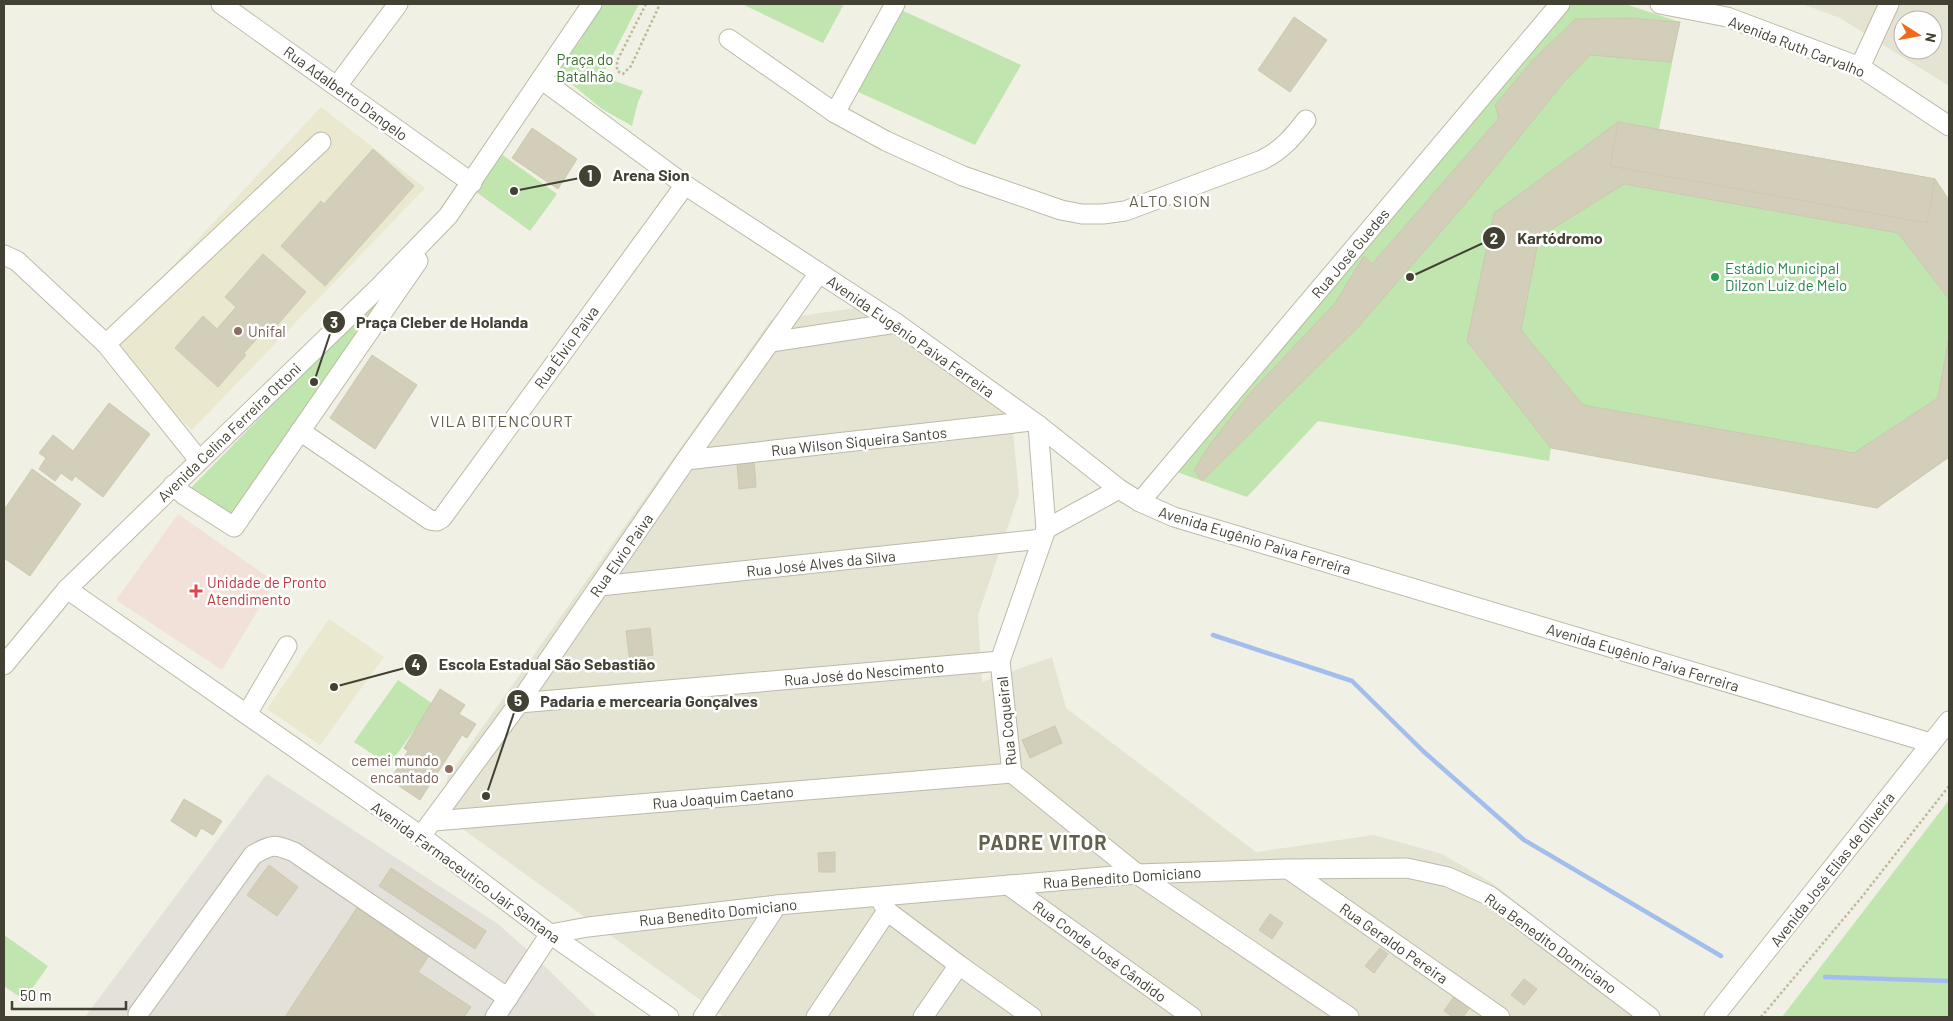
<svg xmlns="http://www.w3.org/2000/svg" width="1953" height="1021" viewBox="0 0 1953 1021" font-family="Barlow,sans-serif">
<rect width="100%" height="100%" fill="#f1f0e4"/>
<g fill="#e5e3d2" fill-rule="evenodd">
<path d="M1802,4H1949V86L1840,18ZM1903,20H1933V50H1903Z"/>
<path d="M870,306L881,325L1011,411L1019,494L978,615L982,682L1052,657L1066,708L1256,852L1374,835L1442,854L1492,883L1664,1017H724L439,812L448,776L771,320Z"/>
</g>
<path fill="#e3e1d9" d="M267,774L498,924L533,955L597,1017H85Z"/>
<g fill="#eae8ce">
<path d="M321,107L425,188L192,430L99,345Z"/>
<path d="M329,619L384,657L320,745L267,709Z"/>
</g>
<path fill="#f2e1d8" d="M178,514L275,582L222,670L116,600Z"/>
<g fill="#c0e5ae">
<path d="M601,4H639L603,74L614,81L643,91L638,102L632,126L602,109L557,72L580,41Z"/>
<path d="M742,4H844L823,43Z"/>
<path d="M1572,4H1625L1680,22L1659,129L1935,179L1949,200V457L1877,508L1551,448L1549,461L1318,421L1247,497L1177,472L1552,22Z"/>
<path d="M897,8L1021,65L975,145L856,91Z"/>
<path d="M497,151L557,194L530,231L472,189Z"/>
<path d="M424,250L234,527L184,495Z"/>
<path d="M398,680L433,704L389,765L354,742Z"/>
<path d="M1949,800V1017H1782Z"/>
<path d="M4,935L48,966L24,1000L4,986Z"/>
</g>
<g fill="none" stroke-linecap="round" stroke-linejoin="round">
<g stroke="#a2beed" stroke-width="4.5">
<path d="M1213,635L1352,681L1423,751L1524,840L1721,956"/>
<path d="M1825,977L1949,981"/>
</g>
</g>
<g fill="#d2ceba" stroke="#cdc8ae">
<path d="M1294,17L1327,40L1290,92L1258,70Z"/>
<path d="M1629,18L1680,22L1671,62L1590,55L1564,82L1466,203L1359,326L1202,481L1194,470L1210,444L1252,391L1335,303L1364,256L1372,264L1499,118L1495,105L1532,61L1575,19Z"/>
<path d="M1618,122L1935,179L1949,200V299L1898,233L1624,184L1539,237L1521,330L1583,405L1854,453L1938,398L1949,337V457L1877,508L1551,448L1467,341L1494,213Z"/>
<path d="M1618,122L1935,179L1927,223L1610,166Z"/>
<path d="M532,128L577,159L558,189L512,158Z"/>
<path d="M373,149L414,186L325,286L281,246L321,201L324,204Z"/>
<path d="M263,254L306,292L266,338L261,334L244,353L246,355L218,387L175,348L203,316L217,329L236,307L225,297Z"/>
<path d="M372,355L417,385L375,449L330,418Z"/>
<path d="M109,403L150,434L103,497L75,476L72,481L61,473L55,481L39,469L46,458L39,453L53,435L73,451Z"/>
<path d="M754,461L756,487L739,489L737,463Z"/>
<path d="M32,469L81,504L30,576L4,558V510Z"/>
<path d="M650,628L653,655L645,656V661L630,663L626,631Z"/>
<path d="M440,689L465,705L459,714L476,724L467,738L462,735L420,800L390,780L408,751L404,748Z"/>
<path d="M1055,726L1062,743L1030,758L1022,740Z"/>
<path d="M184,799L222,821L213,835L201,828L196,837L171,821Z"/>
<path d="M835,852V872H819L818,853Z"/>
<path d="M269,865L298,887L277,916L247,895Z"/>
<path d="M391,868L486,931L475,949L379,886Z"/>
<path d="M366,894L438,942L418,972L471,1007L464,1017H285Z"/>
<path d="M1270,914L1283,923L1272,939L1259,930Z"/>
<path d="M1380,948L1388,954L1374,973L1365,966Z"/>
<path d="M1524,979L1537,989L1524,1005L1511,995Z"/>
<path d="M1455,995L1471,1006L1463,1017H1453L1444,1011Z"/>
</g>
<g fill="none" stroke-linecap="round" stroke-linejoin="round">
<defs>
<g id="minor">
<path d="M221,4L472,183"/>
<path d="M1660,4L1727,17L1860,67L1949,126"/>
<path d="M729,39L835,113L886,141L963,176L1061,210L1082,214H1103L1125,211L1262,160C1282,150 1293,137 1306,120"/>
<path d="M1860,67L1889,4"/>
<path d="M541,79L685,185L896,323L1038,425L1119,489L1140,502L1174,517L1931,743"/>
<path d="M337,86L398,4"/>
<path d="M835,113L895,4"/>
<path d="M4,255L17,261L106,344L199,460"/>
<path d="M771,342L896,323"/>
<path d="M106,344L321,142"/>
<path d="M1038,425L1046,529L1000,661L1012,773L1137,874L1349,1017"/>
<path d="M300,431L430,520L437,521L442,518L685,185"/>
<path d="M686,460L1032,421"/>
<path d="M173,485L184,495L234,527L418,261"/>
<path d="M1140,502L1560,4"/>
<path d="M1046,529L1119,489"/>
<path d="M600,586L1042,539"/>
<path d="M67,589L421,836L550,934L669,1017"/>
<path d="M4,665L67,589L378,288L448,216L592,4"/>
<path d="M519,703L1000,661"/>
<path d="M247,714L287,646"/>
<path d="M434,821L1012,773"/>
<path d="M421,836L519,703L686,460L819,273"/>
<path d="M1288,869L1500,1017"/>
<path d="M1008,885L1192,1017"/>
<path d="M879,897L887,911L959,965L1032,1017"/>
<path d="M138,1014L253,855C272,844 274,844 294,852L508,998"/>
<path d="M495,1017L550,934L588,927L777,905L1137,874L1288,869L1407,868L1448,877L1490,896L1650,1017"/>
<path d="M703,1017L777,905"/>
<path d="M816,1017L887,911"/>
<path d="M923,1017L959,965"/>
<path d="M1714,1017L1949,721"/>
</g>
</defs>
<use href="#minor" stroke="#bcbaa7" stroke-width="21"/>
<g stroke="#bdb999" stroke-width="2.5" stroke-dasharray="2.5 2.5" stroke-linecap="butt">
<path d="M646,4L617,61V71L623,74L631,66L660,4"/>
<path d="M1761,1017L1861,898L1949,786"/>
</g>
<use href="#minor" stroke="#fff" stroke-width="19"/>
</g>
<circle fill="#2e9e5b" stroke="#fff" stroke-width="2" cx="1715" cy="277" r="5"/>
<g fill="#8d6e63" stroke="#fff" stroke-width="2">
<circle cx="238" cy="331" r="5"/>
<circle cx="449" cy="769" r="5"/>
</g>
<path fill="#e0444e" stroke="#fff" stroke-width="2" d="M193.5 583.5h5v5h5v5h-5v5h-5v-5h-5v-5h5z"/>
<g text-anchor="middle" dominant-baseline="central" stroke-width="5" stroke-linejoin="round" paint-order="stroke">
<g font-size="15" fill="#434134" stroke="#fff">
<text transform="translate(1797 46) rotate(21)">Avenida Ruth Carvalho</text>
<text transform="translate(346 93) rotate(36)">Rua Adalberto D'angelo</text>
<text transform="translate(1350 253) rotate(-50)">Rua José Guedes</text>
<text transform="translate(911 336) rotate(35)">Avenida Eugênio Paiva Ferreira</text>
<text transform="translate(566 347) rotate(-54)">Rua Élvio Paiva</text>
<text transform="translate(229 432) rotate(-44)">Avenida Celina Ferreira Ottoni</text>
<text transform="translate(859 441) rotate(-6)">Rua Wilson Siqueira Santos</text>
<text transform="translate(1255 540) rotate(17)">Avenida Eugênio Paiva Ferreira</text>
<text transform="translate(621 555) rotate(-55)">Rua Elvio Paiva</text>
<text transform="translate(821 563) rotate(-6)">Rua José Alves da Silva</text>
<text transform="translate(1643 657) rotate(17)">Avenida Eugênio Paiva Ferreira</text>
<text transform="translate(864 673) rotate(-5)">Rua José do Nescimento</text>
<text transform="translate(1006 721) rotate(-96)">Rua Coqueiral</text>
<text transform="translate(723 797) rotate(-5)">Rua Joaquim Caetano</text>
<text transform="translate(1832 869) rotate(-52)">Avenida José Elias de Oliveira</text>
<text transform="translate(466 872) rotate(36)">Avenida Farmaceutico Jair Santana</text>
<text transform="translate(1122 877) rotate(-4)">Rua Benedito Domiciano</text>
<text transform="translate(718 912) rotate(-6)">Rua Benedito Domiciano</text>
<text transform="translate(1394 943) rotate(35)">Rua Geraldo Pereira</text>
<text transform="translate(1551 943) rotate(36)">Rua Benedito Domiciano</text>
<text transform="translate(1100 951) rotate(36)">Rua Conde José Cândido</text>
</g>
<g font-size="15" fill="#36722a" stroke="#fff">
<text x="585" y="59">Praça do<tspan x="585" dy="17">Batalhão</tspan></text>
</g>
<g font-size="15" fill="#27864d" stroke="#fff" text-anchor="start">
<text x="1725" y="268">Estádio Municipal<tspan x="1725" dy="17">Dilzon Luiz de Melo</tspan></text>
</g>
<g font-size="15" fill="#785e54" stroke="#fff" text-anchor="start">
<text x="248" y="331">Unifal</text>
<text x="439" y="760" text-anchor="end">cemei mundo<tspan x="439" dy="17">encantado</tspan></text>
</g>
<g font-size="15" fill="#be3a42" stroke="#fff" text-anchor="start">
<text x="207" y="582">Unidade de Pronto<tspan x="207" dy="17">Atendimento</tspan></text>
</g>
<g font-size="16" letter-spacing="1" fill="#66614c" stroke="#fff">
<text x="1170" y="200">ALTO SION</text>
<text x="502" y="420">VILA BITENCOURT</text>
</g>
<g font-size="20" font-weight="bold" letter-spacing="1" fill="#66614c" stroke="#fff">
<text x="1043" y="842">PADRE VITOR</text>
</g>
</g>
<path fill="none" stroke="#434134" stroke-width="2" d="M514 191L590 176M1410 277L1494 238M314 382L334 322M334 687L416 665M486 796L518 701"/>
<g fill="#434134" stroke="#fff" stroke-width="2">
<circle cx="514" cy="191" r="5"/>
<circle cx="1410" cy="277" r="5"/>
<circle cx="314" cy="382" r="5"/>
<circle cx="334" cy="687" r="5"/>
<circle cx="486" cy="796" r="5"/>
<circle cx="590" cy="176" r="12"/>
<circle cx="1494" cy="238" r="12"/>
<circle cx="334" cy="322" r="12"/>
<circle cx="416" cy="665" r="12"/>
<circle cx="518" cy="701" r="12"/>
</g>
<g font-size="15" text-anchor="middle" font-weight="bold" fill="#fff">
<text x="590" y="181">1</text>
<text x="1494" y="244">2</text>
<text x="334" y="328">3</text>
<text x="416" y="670">4</text>
<text x="518" y="706">5</text>
</g>
<g font-size="16" text-anchor="middle" font-weight="bold" fill="#434134" stroke="#fff" stroke-width="5" stroke-linejoin="round" paint-order="stroke">
<text x="651" y="181">Arena Sion</text>
<text x="1560" y="244">Kartódromo</text>
<text x="442" y="328">Praça Cleber de Holanda</text>
<text x="547" y="670">Escola Estadual São Sebastião</text>
<text x="649" y="707">Padaria e mercearia Gonçalves</text>
</g>
<rect width="1953" height="1021" fill="none" stroke="#434134" stroke-width="10"/>
<g transform="translate(1918 35) rotate(101)"><circle r="24" fill="#ffffff" stroke="#b4b3ae"/>
<path d="M0-4L9 19L0 12L-9 19Z" fill="#f16a1b"/>
<text y="-8" font-size="14" font-weight="bold" text-anchor="middle" fill="#434134">N</text>
</g>
<path d="M12 1001v8h114v-8" fill="none" stroke="#434134" stroke-width="2.5"/>
<text x="20" y="1001" font-size="15" fill="#434134" stroke="#ffffff" stroke-width="4" paint-order="stroke">50 m</text>
</svg>
